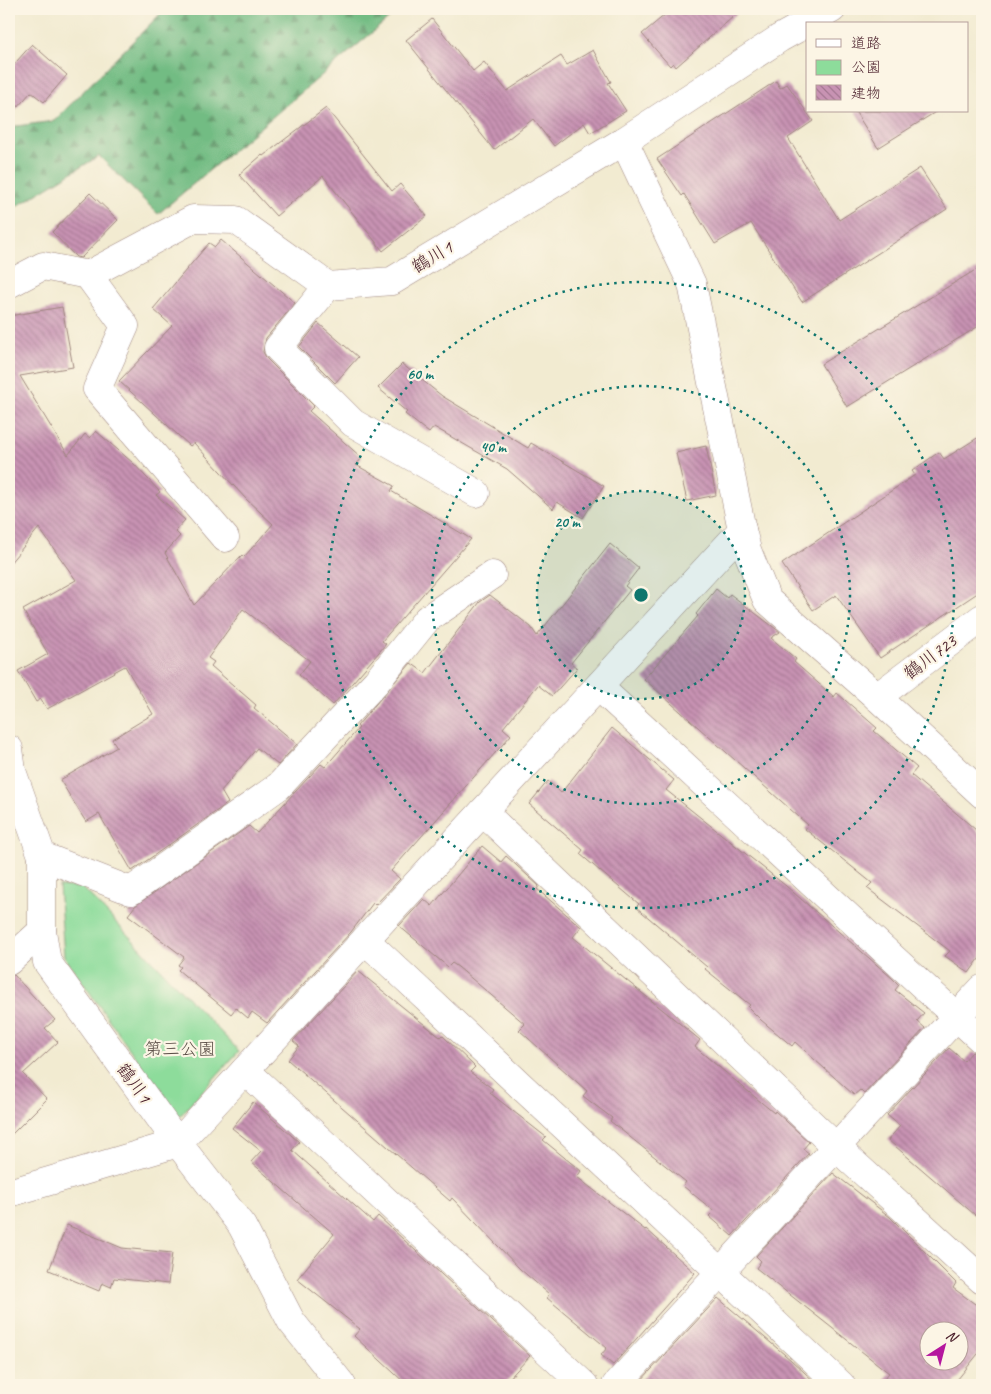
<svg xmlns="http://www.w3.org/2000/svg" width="991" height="1394" viewBox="0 0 991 1394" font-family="Caveat,'Klee One',sans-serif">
<defs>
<pattern id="forest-firs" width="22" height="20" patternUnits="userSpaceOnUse" patternTransform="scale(1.25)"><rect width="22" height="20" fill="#72bc83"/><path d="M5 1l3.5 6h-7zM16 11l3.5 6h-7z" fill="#60986b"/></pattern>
<pattern id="building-back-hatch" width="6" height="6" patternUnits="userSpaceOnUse" patternTransform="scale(1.25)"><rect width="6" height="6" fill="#c893b3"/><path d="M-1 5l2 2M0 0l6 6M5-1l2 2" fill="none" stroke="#a47792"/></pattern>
</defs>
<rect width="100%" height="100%" fill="#fcf5e5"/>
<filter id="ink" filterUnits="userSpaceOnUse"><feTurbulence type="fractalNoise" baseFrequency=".02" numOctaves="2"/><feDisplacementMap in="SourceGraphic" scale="10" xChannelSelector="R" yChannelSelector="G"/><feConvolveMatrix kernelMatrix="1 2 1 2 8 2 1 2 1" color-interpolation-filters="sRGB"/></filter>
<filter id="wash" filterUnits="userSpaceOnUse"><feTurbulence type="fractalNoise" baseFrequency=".0096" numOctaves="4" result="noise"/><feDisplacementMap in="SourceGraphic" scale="20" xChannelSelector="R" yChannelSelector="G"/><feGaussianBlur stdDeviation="1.12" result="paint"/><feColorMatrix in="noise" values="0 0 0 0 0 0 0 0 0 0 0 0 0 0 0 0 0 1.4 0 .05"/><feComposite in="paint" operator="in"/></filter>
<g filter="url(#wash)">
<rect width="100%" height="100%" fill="#f2ebd1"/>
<path fill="url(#forest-firs)" stroke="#5e6e57" d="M165,9H400L158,214L99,156L9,211V127L54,121Z"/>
<path fill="#8ddc9b" stroke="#6c7e63" d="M59,886L83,888L239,1051L178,1118L64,956Z"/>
<g id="blocks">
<g fill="url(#building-back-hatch)" fill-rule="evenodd">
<path d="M672,9H742L676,67L673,63L670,66L642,34Z"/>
<path d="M432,19L473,71L484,62L507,91L561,56L567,65L593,50L611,82L608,83L626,111L590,133L584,123L554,146L533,119L494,150L406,40Z"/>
<path d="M32,44L67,75L44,102L31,92L9,117V70Z"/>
<path d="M776,81L780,88L787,84L813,121L788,138L839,220L920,168L947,209L802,302L751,223L715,244L684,194L682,196L657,159Z"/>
<path d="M326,108L392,191L400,184L427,216L383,251L323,176L276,216L239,175L262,155L263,156Z"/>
<path d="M855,111H937L878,148Z"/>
<path d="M90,193L118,220L81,258L76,257L52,232Z"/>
<path d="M221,240L295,303L266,338L263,352L267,359L314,406L309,411L362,458L356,465L394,486L391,491L471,539L382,641L386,644L333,705L299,675L310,661L243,609L208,658L214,662L211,666L256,705L254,708L297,744L278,765L257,748L221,791L228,803L132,871L99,814L86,822L60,780L117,747L112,739L153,714L125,666L47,709L41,699L36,702L18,671L48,654L23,610L76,580L39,528L9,564V316L62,307L73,367L20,376L68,455L85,434L90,438L96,431L133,463L160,492L156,495L185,520L175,531L180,536L165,553L194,605L242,555L244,557L273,524L247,500L194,443L190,446L119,381L172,326L153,309L209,243L215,247Z"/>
<path d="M982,266V324L847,407L821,364Z"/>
<path d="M318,323L358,357L335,383L299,347Z"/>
<path d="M402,364L442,396L528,448L531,443L604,486L583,518L557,502L553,509L507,469L434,427L429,433L405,414L407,412L378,388Z"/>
<path d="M982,435V590L880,658L836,595L813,610L782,564L915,475L912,471L939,452L944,459Z"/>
<path d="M706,446L716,495L687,501L676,453Z"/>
<path d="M610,544L639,568L625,586L630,590L571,663L577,668L552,696L538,685L503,728L511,735L391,871L400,879L375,905L373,903L351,932L267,1023L252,1012L248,1018L236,1008L231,1014L178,970L181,967L178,965L184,957L128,915L135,906L249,826L257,833L321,764L325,767L359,728L357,726L411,663L425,673L480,602L490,595L531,627L537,636Z"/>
<path d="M716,589L727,598L730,594L780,632L771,638L796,659L794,662L834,697L837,693L877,728L874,731L917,768L911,775L982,835V955L969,973L945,956L950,951L867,888L872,883L805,829L808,825L644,679L698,616L696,614Z"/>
<path d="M612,728L674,780L666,790L786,886L892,978L899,985L895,990L924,1013L917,1021L925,1028L864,1094L860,1090L854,1095L795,1042L792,1046L761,1020L748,1007L750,1005L705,969L707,967L636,907L639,904L580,854L583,850L529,804L548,781L561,793Z"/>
<path d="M482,846L501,862L506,856L516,865L539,886L537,889L581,927L573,937L700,1040L695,1047L774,1113L775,1111L809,1142L803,1149L809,1153L732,1236L709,1216L714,1211L683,1186L686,1182L610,1121L612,1118L583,1096L587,1091L519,1030L525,1024L458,967L452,963L448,967L399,926L424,899L432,906Z"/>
<path d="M358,971L440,1037L442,1035L475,1067L470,1072L493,1089L490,1093L546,1137L543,1140L581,1171L577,1177L645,1230L646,1229L695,1273L613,1365L601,1355L607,1348L547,1298L549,1294L520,1269L452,1198L450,1201L288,1060L299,1046L293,1041Z"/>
<path d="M14,975L55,1020L45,1028L58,1042L23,1074L47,1099L9,1137V976Z"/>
<path d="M949,1048L964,1061L972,1052L982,1055V1221L888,1140L900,1126L887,1115Z"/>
<path d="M253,1102L299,1142L292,1150L373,1222L378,1216L530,1356L503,1385H407L354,1336L360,1329L297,1279L334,1234L251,1162L261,1151L232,1128Z"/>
<path d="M833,1173L890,1217L956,1283L953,1288L982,1309V1349L953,1385H879L889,1373L756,1268L761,1261L756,1256ZM928,1332H958V1362H928Z"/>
<path d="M67,1225L122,1248L172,1253L168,1284L114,1278L111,1287L102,1283L99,1291L49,1270Z"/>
<path d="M718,1298L791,1360L818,1385H637Z"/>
</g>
</g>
</g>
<g filter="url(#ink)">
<use href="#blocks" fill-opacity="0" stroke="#9e857e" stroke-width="1"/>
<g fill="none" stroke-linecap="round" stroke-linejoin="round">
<defs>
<g id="minor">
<path d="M88,275L125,326L97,389L225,538"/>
<path d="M9,284L43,266L88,275L193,219L236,220L328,286L392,281L624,141L780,38L832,9"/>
<path d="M328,286L278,348L353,423L476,493"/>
<path d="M742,530L747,550L767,600L877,697L982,794"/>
<path d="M599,687L982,1040"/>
<path d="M877,697L982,618"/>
<path d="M9,749L12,771L42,856V931L47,962L178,1143L242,1226L291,1321L342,1385"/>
<path d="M483,812L836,1147L982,1280"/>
<path d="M42,856L131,891L279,786L376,682L427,619L492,575"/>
<path d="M365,940L841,1385"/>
<path d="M9,961L42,931"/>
<path d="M245,1070L584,1385"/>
<path d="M9,1193L178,1143L742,530L692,284L624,141"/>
<path d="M616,1385L982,989"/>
</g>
</defs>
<use href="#minor" stroke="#9e857e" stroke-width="29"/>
<use href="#minor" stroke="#fff" stroke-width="28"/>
</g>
</g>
<circle cx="641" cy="595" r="104" fill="#0f766e" fill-opacity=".12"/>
<g fill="none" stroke="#0f766e" stroke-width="2.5" stroke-dasharray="2.5 5">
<circle cx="641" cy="595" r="104"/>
<circle cx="641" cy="595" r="209"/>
<circle cx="641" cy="595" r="313"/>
</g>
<g text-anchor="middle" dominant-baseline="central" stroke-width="4.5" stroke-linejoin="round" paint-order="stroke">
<g font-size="18" fill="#4a1f2b" stroke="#fcf5e5">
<text transform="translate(432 257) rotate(-31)">鶴川1</text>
<text transform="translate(930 657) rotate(-37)">鶴川723</text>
<text transform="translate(134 1083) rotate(54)">鶴川1</text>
</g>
<g font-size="18" fill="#5b4e47" stroke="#fcf5e5">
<text x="180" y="1049">第三公園</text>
</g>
</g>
<circle cx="641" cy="595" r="8" fill="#0f766e" stroke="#fcf5e5" stroke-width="2.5"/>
<g font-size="15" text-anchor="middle" font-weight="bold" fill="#0f766e" stroke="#fcf5e5" stroke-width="4.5" stroke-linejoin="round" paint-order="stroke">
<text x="420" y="379">60 m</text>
<text x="493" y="452">40 m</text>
<text x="567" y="527">20 m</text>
</g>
<rect width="991" height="1394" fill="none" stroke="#fcf5e5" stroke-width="30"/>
<rect x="806" y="22" width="162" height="90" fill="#fcf5e5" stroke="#b59f9b"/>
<rect x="816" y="39" width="25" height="8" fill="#ffffff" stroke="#b59f9b"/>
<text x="851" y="48" font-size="15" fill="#4a1f2b">道路</text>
<rect x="816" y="60" width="25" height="15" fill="#8ddc9b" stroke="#b59f9b"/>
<text x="851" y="72" font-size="15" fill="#4a1f2b">公園</text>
<rect x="816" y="85" width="25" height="15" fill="url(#building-back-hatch)" stroke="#b59f9b"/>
<text x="851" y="98" font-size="15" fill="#4a1f2b">建物</text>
<g transform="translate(944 1346) rotate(36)"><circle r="24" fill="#fcf5e5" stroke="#b59f9b"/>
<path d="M0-4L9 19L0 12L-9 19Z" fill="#b5179e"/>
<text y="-8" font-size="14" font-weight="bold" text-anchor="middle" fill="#4a1f2b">N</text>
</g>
</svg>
